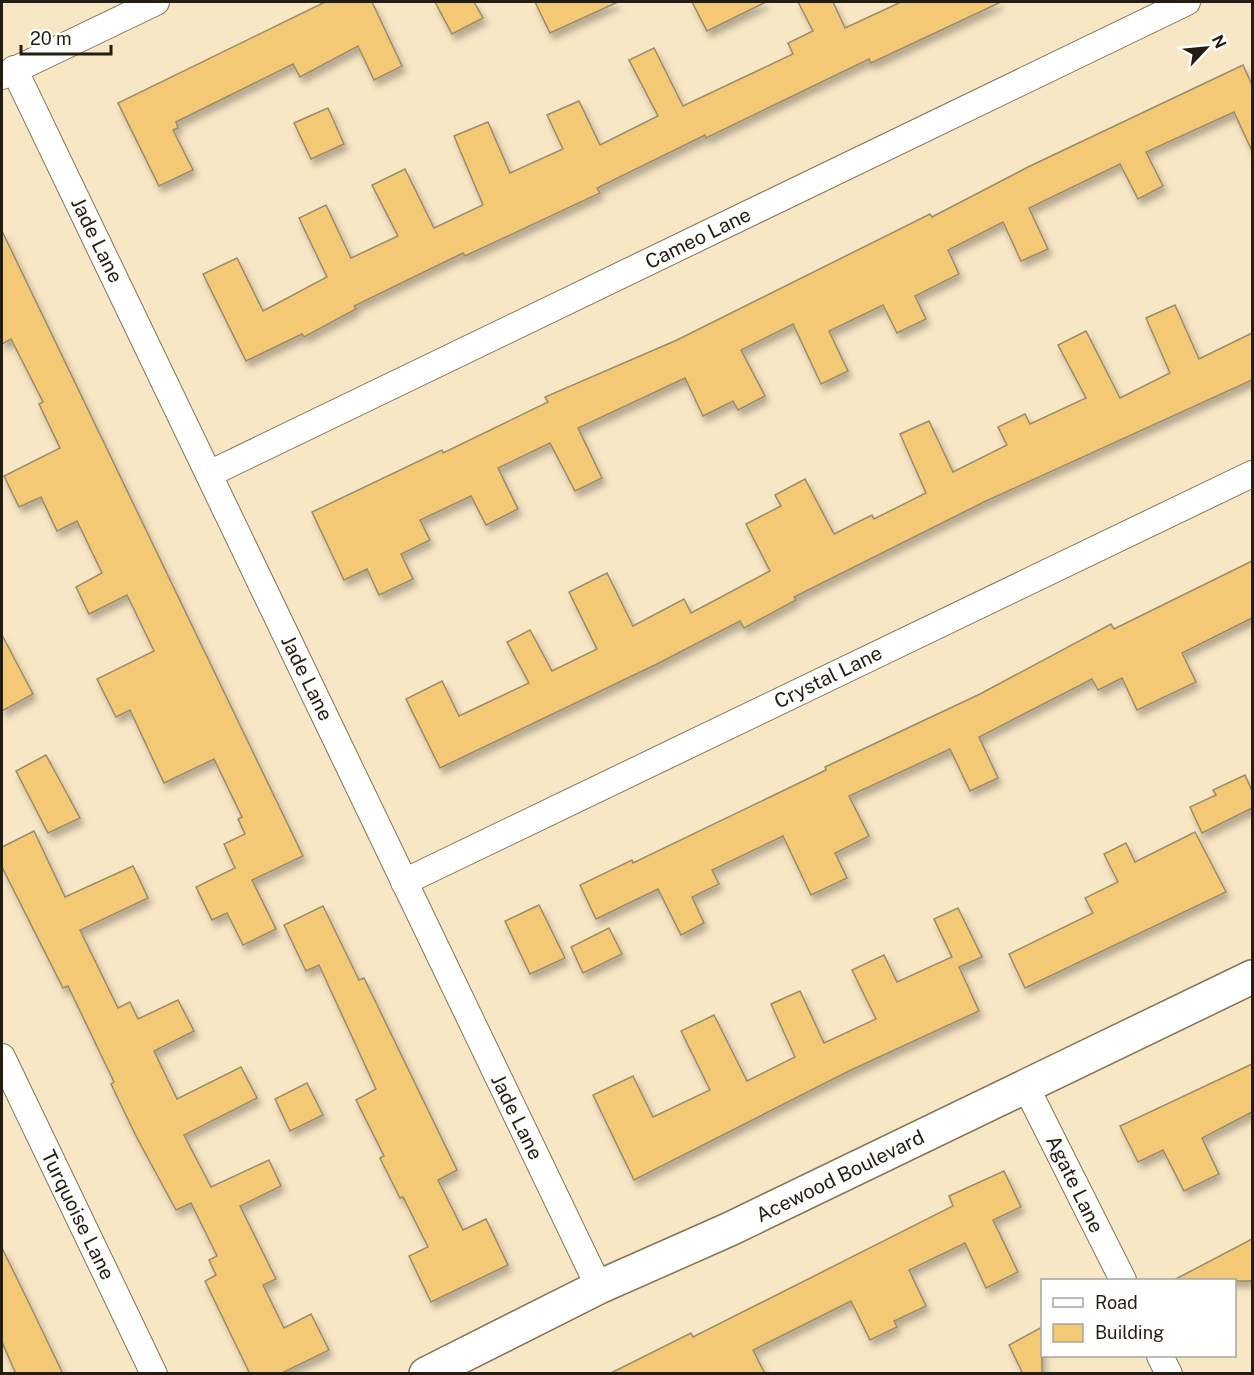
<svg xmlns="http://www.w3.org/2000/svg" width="1254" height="1375" viewBox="0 0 1254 1375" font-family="'Public Sans',sans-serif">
<defs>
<filter id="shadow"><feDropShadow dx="3.5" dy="6" stdDeviation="3" flood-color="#0004"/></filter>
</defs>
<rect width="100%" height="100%" fill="#f8e7c5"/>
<g fill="#f3c974" stroke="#9b8b6b" stroke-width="1.5" filter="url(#shadow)">
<path d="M325,2H372L402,66L374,80L358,46L300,77L293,64L176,122L178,128L173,130L193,170L159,186L118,103Z"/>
<path d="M435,2H474L483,18L452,34Z"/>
<path d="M535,2H618L550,33Z"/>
<path d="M692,2H766L707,31Z"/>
<path d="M798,2H833L845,28L901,2H1001L871,63L869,59L706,138L705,135L597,188L600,193L465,256L463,253L354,306L356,309L304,337L302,334L246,361L203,274L237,258L263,311L327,277L299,218L326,205L351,258L398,236L372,185L405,169L434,228L483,205L454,136L488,122L510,173L563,149L547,115L579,101L600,145L658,116L629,60L654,48L683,106L793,54L788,43L813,31Z"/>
<path d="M1243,65L1252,85V151L1234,112L1146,152L1163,186L1138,199L1120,164L1029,208L1048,249L1021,261L1003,222L948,250L959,274L915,296L926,319L897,333L883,305L829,331L848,371L821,384L793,324L741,350L765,396L738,410L733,401L703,416L685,378L578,428L602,478L575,491L550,443L498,468L518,509L486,525L471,496L420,520L430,540L401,554L413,579L379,595L367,569L344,580L312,512L442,450L443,453L548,402L545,397L677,340L930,214L932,217L1028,167Z"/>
<path d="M328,108L344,144L311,159L294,123Z"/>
<path d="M2,231L303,856L252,880L276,929L243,945L227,913L212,920L196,887L235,868L224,844L245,834L238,819L242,817L214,759L164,783L130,710L116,717L97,679L154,651L127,595L89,614L76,587L102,573L77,521L57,531L41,497L19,507L4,476L60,448L39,404L43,402L11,339L2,344Z"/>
<path d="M1175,305L1199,359L1252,333V380L986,501L794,597L796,600L744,628L740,621L657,664L440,768L406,699L442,681L459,716L529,683L507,642L530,630L552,671L597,649L569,592L607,573L633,626L684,599L691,613L770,571L746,524L781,506L775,495L805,479L834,534L872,515L874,519L926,493L900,434L929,421L953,472L1007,445L998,427L1025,414L1030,424L1086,398L1058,345L1086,331L1120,398L1170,373L1146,318Z"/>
<path d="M1252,561V618L1182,653L1196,682L1137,710L1122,678L1098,690L1092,679L979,737L998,778L970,791L950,749L849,796L869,836L835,853L847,878L811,895L783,836L712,870L719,884L692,897L704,923L681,935L658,889L596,919L580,885L632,860L633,863L826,770L825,767L980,694L1111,624L1114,629Z"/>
<path d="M2,635L33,694L2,711Z"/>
<path d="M46,755L80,818L48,833L16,771Z"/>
<path d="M1245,775L1252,791V808L1202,833L1190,807L1216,795L1213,790Z"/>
<path d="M34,831L65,897L133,866L148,898L80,930L118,1008L130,1002L138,1019L178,1000L194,1031L154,1051L177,1099L241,1067L257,1098L184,1135L211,1187L269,1160L281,1186L240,1206L276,1279L263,1285L284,1328L311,1314L329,1350L280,1374H250L205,1281L216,1275L209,1260L217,1256L191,1203L176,1210L136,1136L111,1084L114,1082L68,986L63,988L2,867V847Z"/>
<path d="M1195,832L1226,892L1025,988L1009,954L1093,913L1085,898L1118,882L1104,854L1126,843L1135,862Z"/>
<path d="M539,905L565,958L530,974L505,921Z"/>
<path d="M323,906L359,980L364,978L457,1170L438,1180L463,1230L486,1219L508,1265L431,1302L409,1256L428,1247L403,1197L400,1198L380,1158L384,1156L356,1100L376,1089L319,965L306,971L284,925Z"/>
<path d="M958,908L982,957L959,967L979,1011L849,1071L634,1180L593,1095L633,1076L653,1117L710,1090L681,1031L714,1015L747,1081L795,1057L771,1004L800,991L824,1043L876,1019L852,970L884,955L897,982L952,957L934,919Z"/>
<path d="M609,928L622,954L583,973L571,947Z"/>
<path d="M1252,1064V1112L1202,1138L1219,1174L1184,1191L1163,1150L1138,1162L1120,1126Z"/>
<path d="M307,1083L323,1115L290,1131L275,1099Z"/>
<path d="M1004,1171L1021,1207L993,1220L1018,1272L986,1288L965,1243L909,1270L926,1306L894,1321L897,1327L870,1340L851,1301L753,1350L765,1374H609L691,1333L693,1337L953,1206L949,1196Z"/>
<path d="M1252,1239V1281H1172Z"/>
<path d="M2,1248L28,1301L63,1374H16L2,1342Z"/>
<path d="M1042,1327V1374H1023L1009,1345Z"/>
</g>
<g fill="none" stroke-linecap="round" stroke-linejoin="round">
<defs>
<g id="street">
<path d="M14,69L599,1287"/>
<path d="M2,76L156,2"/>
<path d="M209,474L1187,2"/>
<path d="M404,882L1252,474"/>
<path d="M2,1057L154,1374"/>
<path d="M1026,1087L1123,1280"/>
<path d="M1160,1356L1169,1374"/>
</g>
<path id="secondary" d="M426,1374L599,1287L730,1229L1252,977"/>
</defs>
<use href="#street" stroke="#837455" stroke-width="28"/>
<use href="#secondary" stroke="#837455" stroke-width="36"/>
<use href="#street" stroke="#fff" stroke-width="26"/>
<use href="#secondary" stroke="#fff" stroke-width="33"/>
</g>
<g text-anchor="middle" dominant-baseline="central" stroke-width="4.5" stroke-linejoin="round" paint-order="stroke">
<g font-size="20" fill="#241d11" stroke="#fff">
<text transform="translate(698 238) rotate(-26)">Cameo Lane</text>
<text transform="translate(97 240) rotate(64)">Jade Lane</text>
<text transform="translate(828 677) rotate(-26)">Crystal Lane</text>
<text transform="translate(307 678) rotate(64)">Jade Lane</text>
<text transform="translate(517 1117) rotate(64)">Jade Lane</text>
<text transform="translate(840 1176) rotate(-26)">Acewood Boulevard</text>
<text transform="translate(1075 1184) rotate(64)">Agate Lane</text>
<text transform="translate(78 1215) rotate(64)">Turquoise Lane</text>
</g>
</g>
<rect width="1254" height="1375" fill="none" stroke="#241d11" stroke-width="6"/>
<rect x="1041" y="1279" width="195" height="78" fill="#ffffff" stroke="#a7a5a0" stroke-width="1.5"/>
<rect x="1053" y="1298" width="30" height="9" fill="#ffffff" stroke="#a7a5a0" stroke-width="1.5"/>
<text x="1095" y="1309" font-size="18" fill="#241d11">Road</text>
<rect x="1053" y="1324" width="30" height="18" fill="#f3c974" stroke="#a7a5a0" stroke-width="1.5"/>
<text x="1095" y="1339" font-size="18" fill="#241d11">Building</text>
<g transform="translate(1206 48) rotate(64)" stroke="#ffffff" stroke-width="4.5" paint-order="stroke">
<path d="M0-4.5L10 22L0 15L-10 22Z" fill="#241d11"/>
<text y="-9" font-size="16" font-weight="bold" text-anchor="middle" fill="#241d11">N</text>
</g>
<path d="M21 45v9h90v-9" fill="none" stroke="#241d11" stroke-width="3"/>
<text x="30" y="45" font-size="18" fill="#241d11" stroke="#ffffff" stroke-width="4.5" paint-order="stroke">20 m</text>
</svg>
